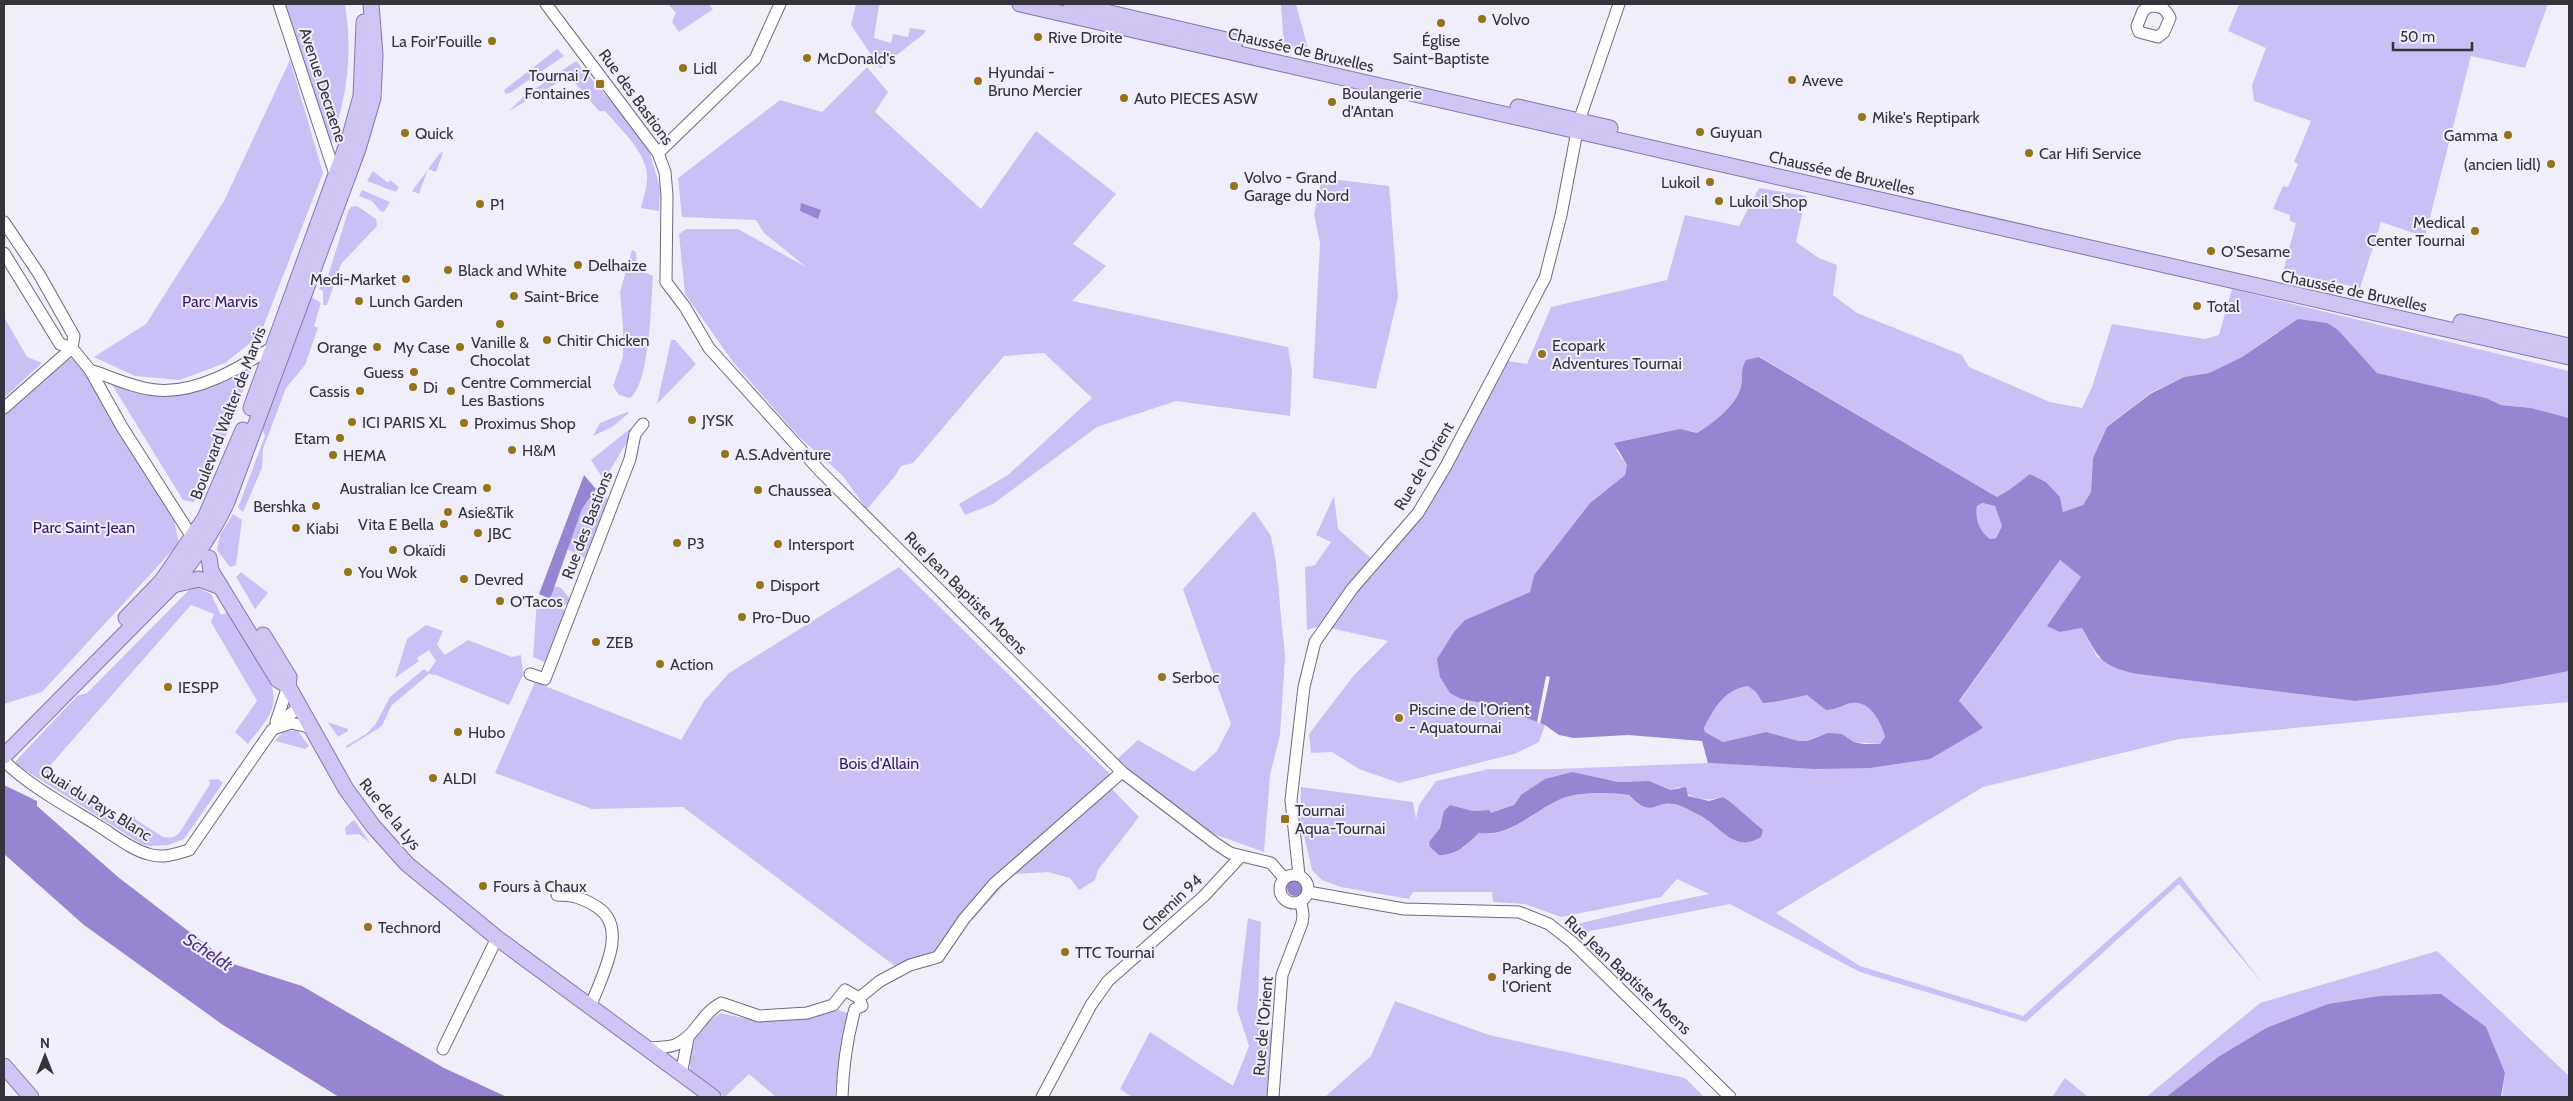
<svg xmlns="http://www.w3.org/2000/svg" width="2573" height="1101" viewBox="0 0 2573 1101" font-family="Cabin,sans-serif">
<rect width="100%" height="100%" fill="#f1eefb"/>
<g fill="#cbc0f6" fill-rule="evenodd">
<path d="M284,4H345C353,56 347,97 330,146Z"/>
<path d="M668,4H708L713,9L679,32L672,22L676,13Z"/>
<path d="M856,4L879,5L874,38L891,43L893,34L908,37L910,28L925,30V33L880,68L851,25Z"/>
<path d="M1281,4H1296L1308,49L1302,50L1284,46Z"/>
<path d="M2239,4H2548L2525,68L2471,56L2425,237L2381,222L2360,288L2283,272L2296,223L2290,221V215L2273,209L2283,186L2288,187L2298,164L2294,162L2311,121L2254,101L2252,85L2266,48L2228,31Z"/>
<path d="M557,49L564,56L510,93L505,94L504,90Z"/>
<path d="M290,60L323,173L260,335L225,363L180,380L135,376L94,357L146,324L224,201Z"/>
<path d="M576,61L647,143L660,188L659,211L641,208C643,199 646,190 647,181C650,155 620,129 605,111H599L569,76L509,111L523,97Z"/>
<path d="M867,67L888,92L875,112L981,209L1036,131L1116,194L1073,244L1106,266L1072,301L1288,347L1292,371L1290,416L1176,401L1097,427L993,504L965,515L959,504L1008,475L1092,398L1044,353L1004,356L913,463L901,466L895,476L867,509L842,475L799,437L733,362L685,294L679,234L686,229H738L806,267L764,233L756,220L682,217L678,178L780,100L822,112Z"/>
<path d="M443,152L436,172L428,169L419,194L412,191L440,153Z"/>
<path d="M373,171L388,183L390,180L399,187L396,192L367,181Z"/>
<path d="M1322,178L1389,186L1398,297L1376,389L1313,378L1320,243L1314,214Z"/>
<path d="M1759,188L1806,196L1796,242L1819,258L1837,265L1833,295L1857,313L1962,355L1969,367L2050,402L2082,408L2092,387L2112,324L2205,339L2219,335L2232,289L2569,371V418L2531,408L2501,405L2486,398L2377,373L2359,354L2278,332L2242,357L2209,373L2184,377L2150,393L2107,427L2093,458L2091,492L2083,505L2063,512L2060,497L2046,482L2030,474L2009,490L1997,497L1760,357L1747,360C1740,372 1743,375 1741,387C1736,406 1713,423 1697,433L1690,431L1616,450L1627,465L1625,475L1590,503L1534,575L1530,592L1465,620L1461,699L1492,705L1545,725L1539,742L1514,754L1399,783L1359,769L1332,752L1311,753L1309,734L1354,675L1388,641L1326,627L1430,505L1507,361L1527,364L1551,307L1667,280L1685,215L1739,226Z"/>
<path d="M362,190L390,202L384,212L380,211L372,201L359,196Z"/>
<path d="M357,206L376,219L377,226L341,264L327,305H323V291L319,289L322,281L327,279L348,212L351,207Z"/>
<path d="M632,250L636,252L637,269L653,276C651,301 650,385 630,398L619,395L613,386L623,357V326L620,292Z"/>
<path d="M310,296L321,303L314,326L318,328L305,365L286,388L263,449L262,468L243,512L238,508L265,436L262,429Z"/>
<path d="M4,317L27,357L42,363L4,398Z"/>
<path d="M671,340H675L696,364L657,404Z"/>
<path d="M76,356L174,520L179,543L42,692L4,704V412L52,367Z"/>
<path d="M255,361L202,497L193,502L183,500L111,383L159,394H189Z"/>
<path d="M627,412L629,413L612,427L593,436L600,423Z"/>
<path d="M631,428L635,429L604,480L591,460Z"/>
<path d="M596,489L608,499L587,559L567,549L582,509Z"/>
<path d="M1334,496L1338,529L1373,560L1317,627L1307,630L1305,567L1315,565L1331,542L1316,535Z"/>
<path d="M1981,503L1996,506L2002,526L1996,538L1990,539C1979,531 1975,519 1977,506Z"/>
<path d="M1254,511L1271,536L1276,563L1285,657L1280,735L1270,775L1264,852L1208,832L1116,760L1138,740L1194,772L1217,751L1231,724L1183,589Z"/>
<path d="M233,514L242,520L236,565L230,567L217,550L220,535Z"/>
<path d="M2060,560L2081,577L2060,632L2082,628L2097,657L2137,674L2355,701L2498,685L2569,671V702L2179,739L1983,787L1776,913L1860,966L2023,1016L2180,876L2264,985L2179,884L2026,1022L1860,972L1730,904L1580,933L1565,927L1656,905L1709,894L1677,879L1661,897L1561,917L1525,904L1493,902L1492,892H1413L1409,899L1341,887L1322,880L1312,870L1300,818L1301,787L1413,802L1416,819L1419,805L1436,781L1489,769H1556L1708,763L1813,769L1983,729L1959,702ZM1600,779L1618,782L1649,781L1672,790L1679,787C1692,800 1706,802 1723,797L1740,813L1761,837C1732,855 1720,823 1695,813C1689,810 1681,805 1674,804C1653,800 1652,820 1629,795C1611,792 1580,792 1563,798C1536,809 1510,839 1479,833L1463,848L1429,842L1440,828L1450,805L1473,811L1489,810L1491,814L1514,805L1521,795Z"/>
<path d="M899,567L1110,774L1107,780L1109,786L1139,817L1098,870L1095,880L1079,890L1070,878L1048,872L1014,874L938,957L900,970L683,807L592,809L495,773L535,682L681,740L704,701L729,673Z"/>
<path d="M241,572L268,593L255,609L236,577Z"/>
<path d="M554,586L561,588L571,600L568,606L550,599Z"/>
<path d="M191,588H198L211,594L221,615L227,613C242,636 279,677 273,705C270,719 256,733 248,744L235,732L257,701L211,622L214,614L191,605L48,768L120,822V817L135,816V819L163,837C170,838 175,838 180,832L210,784L209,780L218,779L223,783L184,839L168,845L151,846L143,845L14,763L77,696L87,693Z"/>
<path d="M537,599L567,611L547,663L533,657Z"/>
<path d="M426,625L443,631L437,645L445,655L468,640L512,657L521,655L523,675L509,705L436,675L429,674L391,706L382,726L347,748L346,746L366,734L375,725L390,697L424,669L428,672L436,661L429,650L417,658L419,661L395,678L407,639Z"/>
<path d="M1748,686L1774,702L1807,694L1826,710C1838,710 1843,704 1852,703C1871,701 1881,723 1885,737L1880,744L1854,742L1842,734L1819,736L1807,741H1799L1766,732L1723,742L1705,732L1704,728C1715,707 1724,690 1748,686Z"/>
<path d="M328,722L348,729V731L338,737Z"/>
<path d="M285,730L298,731L309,746L305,749L275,741Z"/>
<path d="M352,821H355L370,843L359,834L346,835L345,828Z"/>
<path d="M1248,918L1261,922L1257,1027L1273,1030L1267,1097H1132L1120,1089L1150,1032L1233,1086L1249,1046L1237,1009Z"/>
<path d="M2437,951L2569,1076V1097H2502L2505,1073L2329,1004L2266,1028L2218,1057L2166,1097H2146L2260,1003Z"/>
<path d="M1395,1001L1489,1035L1685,1078L1704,1097H1325L1371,1056Z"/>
<path d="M838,1010L848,1013L837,1072L835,1097H776L749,1074L725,1097L690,1073V1055L698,1030L720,1013C766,1024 793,1024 838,1010Z"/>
<path d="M2065,1078L2088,1097H2052Z"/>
</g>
<g fill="#9785d1" fill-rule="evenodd">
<path d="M801,203L821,210L818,219L800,211Z"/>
<path d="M2298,319L2327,323L2338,330L2377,373L2486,398L2501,405L2531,408L2569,418V671L2498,685L2355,701L2137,674C2101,666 2099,659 2082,628L2060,632L2047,626L2081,577L2060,560L1959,701L1983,728L1930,759L1870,768L1813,769L1708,763L1702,741L1628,735L1574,738L1559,735L1545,725L1492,705L1461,699L1450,693L1440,677L1437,659L1454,632L1465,620L1530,592L1534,575L1590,503L1625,475L1627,465L1614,443L1680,429L1697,433C1713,423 1736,406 1741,387C1743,375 1740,371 1746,360L1759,357L1997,497L2009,490L2030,474L2046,482L2060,497L2063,512L2083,505L2091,492L2093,458L2107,427L2150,394L2184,377L2209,373L2242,357ZM1982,503L1995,506L2002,526L1996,538L1990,539C1979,531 1975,519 1977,506ZM1748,686L1756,692L1763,703L1774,702L1807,695L1826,710C1838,710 1843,704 1852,703C1871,701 1881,723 1885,737L1880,744H1863L1854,742L1842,734L1828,733L1807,741H1799L1766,732L1723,742L1705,732L1704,728C1715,707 1724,690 1748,686Z"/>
<path d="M584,475L596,489L582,509L550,599L539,594Z"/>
<path d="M1572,772L1618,782L1649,781L1671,790L1686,787L1688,796L1709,801L1723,797C1738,807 1749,819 1763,830L1761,837C1732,855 1720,823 1695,813C1689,810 1681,805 1674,804C1653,800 1653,820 1629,795C1611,792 1580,792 1563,798C1536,809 1510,838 1479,833C1466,845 1457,855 1439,855L1430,847L1429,842L1440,828L1444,811L1450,805L1473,811L1489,810L1491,813L1514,805L1521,795L1545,779Z"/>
<path d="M4,785L37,801V806L118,877L230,963L302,986L444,1068L507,1097H339L223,1025L84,925L4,854Z"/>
<circle cx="1295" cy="888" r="8"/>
<path d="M2441,994L2486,1027L2505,1073L2501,1097H2166L2218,1057L2266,1028L2328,1004L2380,996Z"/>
</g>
<path fill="#f1eefb" d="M1546,676L1550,677L1540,724L1537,722Z"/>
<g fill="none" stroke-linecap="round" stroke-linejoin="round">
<defs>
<g id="minor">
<path d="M279,4L336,177"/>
<path d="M546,4L658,153L665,172L667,196L666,282L685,307L709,348L820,471L1122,772L1215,843L1230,853L1271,863L1284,878"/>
<path d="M2149,6C2160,6 2165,7 2170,18L2164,32L2158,37L2139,32L2137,26L2143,11Z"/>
<path d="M658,153L755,59L780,4"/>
<path d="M4,222L39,274L74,336L72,348"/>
<path d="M4,253L60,344L72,348L90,370L122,427L192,537"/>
<path d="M90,370C111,377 134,388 156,390C197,394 239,368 273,347"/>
<path d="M4,408L72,348"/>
<path d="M530,674L545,679L630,459L635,434L643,424"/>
<path d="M276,722L288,686"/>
<path d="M276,728L291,723L313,728"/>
<path d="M4,761C32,788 69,807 102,828C116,837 131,849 148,854C162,859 176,854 189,850L272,730L300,706"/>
<circle cx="1294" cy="889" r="14"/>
<path d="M1299,875L1291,800L1304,687L1315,642L1352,589L1418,513L1446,466L1545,278L1561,215L1579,121L1619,4"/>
<path d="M1308,892L1404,909L1519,912L1549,924L1572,942L1730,1097"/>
<path d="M557,895C573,895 583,898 597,907C630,928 601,977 591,1005"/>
<path d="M650,1048C658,1047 670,1048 677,1044C696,1035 702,1013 721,1003L759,1016L807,1013L833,1005L845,990L859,998L880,981L910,965L938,957L964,919L994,884L1122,772"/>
<path d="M443,1049L497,938"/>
<path d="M681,1075L688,1038"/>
<path d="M842,1097C843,1066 847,1038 855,1009L862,1006L859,998"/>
<path d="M1042,1097L1091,1005L1108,981L1204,896L1241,856"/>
<path d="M1273,1097L1282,975L1302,923L1303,915L1301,901"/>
</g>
<g id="major">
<path d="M1020,4L2569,357"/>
<path d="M1071,4L1235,42"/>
<path d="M1518,107L1610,128"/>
<path d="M2461,322L2569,346"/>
<path d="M251,408L350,136L361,96L364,22"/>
<path d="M209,558L211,571L278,680L288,686L346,789L373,826L407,864L497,938L713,1097"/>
<path d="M173,585L199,579L221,587"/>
<path d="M126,618L161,582L205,518L243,430"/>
<path d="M263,635L289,677L288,686"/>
<path d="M4,756L173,585C195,557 212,534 227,502L358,149L373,98L375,55L371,4"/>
<path d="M4,1066L31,1097"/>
</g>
</defs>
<use href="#minor" stroke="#6e6b7d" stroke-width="13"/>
<use href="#major" stroke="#8578af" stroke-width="17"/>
<use href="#minor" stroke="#fff" stroke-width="11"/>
<use href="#major" stroke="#d0c4f4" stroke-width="15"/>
</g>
<g fill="#96721b" stroke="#f1eefb" stroke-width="2">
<circle cx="1482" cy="19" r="5"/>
<circle cx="1441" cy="23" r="5"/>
<circle cx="1038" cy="37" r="5"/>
<circle cx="492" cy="41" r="5"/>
<circle cx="807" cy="58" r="5"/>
<circle cx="683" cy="68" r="5"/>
<circle cx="1792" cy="80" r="5"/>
<circle cx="978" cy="81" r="5"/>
<rect x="595" y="79" width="10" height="10" rx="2.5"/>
<circle cx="1124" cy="98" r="5"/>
<circle cx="1332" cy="102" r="5"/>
<circle cx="1862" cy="117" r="5"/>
<circle cx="1700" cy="132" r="5"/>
<circle cx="405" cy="133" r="5"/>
<circle cx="2508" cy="135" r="5"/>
<circle cx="2029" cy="153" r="5"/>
<circle cx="2551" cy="164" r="5"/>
<circle cx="1710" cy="182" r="5"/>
<circle cx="1234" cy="186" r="5"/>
<circle cx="1719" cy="201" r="5"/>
<circle cx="480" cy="204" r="5"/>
<circle cx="2475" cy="231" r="5"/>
<circle cx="2211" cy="251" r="5"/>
<circle cx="578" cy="265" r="5"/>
<circle cx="448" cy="270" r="5"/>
<circle cx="406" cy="279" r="5"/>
<circle cx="514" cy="296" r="5"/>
<circle cx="359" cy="301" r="5"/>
<circle cx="2197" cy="306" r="5"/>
<circle cx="500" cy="324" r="5"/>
<circle cx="547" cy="340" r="5"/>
<circle cx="377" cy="347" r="5"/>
<circle cx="460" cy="347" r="5"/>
<circle cx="1542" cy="354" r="5"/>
<circle cx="414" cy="372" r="5"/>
<circle cx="413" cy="387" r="5"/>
<circle cx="360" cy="391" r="5"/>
<circle cx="451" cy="391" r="5"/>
<circle cx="692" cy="420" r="5"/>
<circle cx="352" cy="422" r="5"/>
<circle cx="464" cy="423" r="5"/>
<circle cx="340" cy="438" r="5"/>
<circle cx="512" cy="450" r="5"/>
<circle cx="725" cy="454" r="5"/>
<circle cx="333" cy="455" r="5"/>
<circle cx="487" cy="488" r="5"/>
<circle cx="758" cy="490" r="5"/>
<circle cx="316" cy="506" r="5"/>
<circle cx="448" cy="512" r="5"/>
<circle cx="444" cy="524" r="5"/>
<circle cx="296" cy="528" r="5"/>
<circle cx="478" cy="533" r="5"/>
<circle cx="677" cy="543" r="5"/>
<circle cx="778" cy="544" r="5"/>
<circle cx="393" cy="550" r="5"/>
<circle cx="348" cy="572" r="5"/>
<circle cx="464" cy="579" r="5"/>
<circle cx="760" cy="585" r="5"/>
<circle cx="500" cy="601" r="5"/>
<circle cx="742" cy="617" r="5"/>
<circle cx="596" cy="642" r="5"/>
<circle cx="660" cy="664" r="5"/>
<circle cx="1162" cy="677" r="5"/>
<circle cx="168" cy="687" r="5"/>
<circle cx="1399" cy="718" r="5"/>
<circle cx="458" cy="732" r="5"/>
<circle cx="433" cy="778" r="5"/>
<rect x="1280" y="814" width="10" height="10" rx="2.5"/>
<circle cx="483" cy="886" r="5"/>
<circle cx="368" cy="927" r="5"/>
<circle cx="1065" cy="952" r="5"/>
<circle cx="1492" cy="977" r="5"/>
</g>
<g text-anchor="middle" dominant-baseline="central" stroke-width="4" stroke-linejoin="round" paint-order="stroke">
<g font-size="16" fill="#35343c" stroke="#f1eefb" text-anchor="start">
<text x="1492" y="19">Volvo</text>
<text x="1048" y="37">Rive Droite</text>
<text x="1441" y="40" text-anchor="middle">Église<tspan x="1441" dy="18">Saint-Baptiste</tspan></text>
<text x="482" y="41" text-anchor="end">La Foir'Fouille</text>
<text x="817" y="58">McDonald's</text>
<text x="693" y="68">Lidl</text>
<text x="988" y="72">Hyundai -<tspan x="988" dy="18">Bruno Mercier</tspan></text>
<text x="590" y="75" text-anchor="end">Tournai 7<tspan x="590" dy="18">Fontaines</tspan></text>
<text x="1802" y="80">Aveve</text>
<text x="1342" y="93">Boulangerie<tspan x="1342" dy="18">d'Antan</tspan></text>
<text x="1134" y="98">Auto PIECES ASW</text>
<text x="1872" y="117">Mike's Reptipark</text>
<text x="1710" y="132">Guyuan</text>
<text x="415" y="133">Quick</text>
<text x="2498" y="135" text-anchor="end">Gamma</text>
<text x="2039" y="153">Car Hifi Service</text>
<text x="2541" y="164" text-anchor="end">(ancien lidl)</text>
<text x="1244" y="177">Volvo - Grand<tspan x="1244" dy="18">Garage du Nord</tspan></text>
<text x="1700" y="182" text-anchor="end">Lukoil</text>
<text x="1729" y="201">Lukoil Shop</text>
<text x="490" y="204">P1</text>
<text x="2465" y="222" text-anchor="end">Medical<tspan x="2465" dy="18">Center Tournai</tspan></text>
<text x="2221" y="251">O'Sesame</text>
<text x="588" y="265">Delhaize</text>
<text x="458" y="270">Black and White</text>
<text x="396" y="279" text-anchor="end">Medi-Market</text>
<text x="524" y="296">Saint-Brice</text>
<text x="369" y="301">Lunch Garden</text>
<text x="2207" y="306">Total</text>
<text x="557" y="340">Chitir Chicken</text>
<text x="500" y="342" text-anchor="middle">Vanille &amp;<tspan x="500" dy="18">Chocolat</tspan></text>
<text x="1552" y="345">Ecopark<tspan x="1552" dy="18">Adventures Tournai</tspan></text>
<text x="367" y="347" text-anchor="end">Orange</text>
<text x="450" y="347" text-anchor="end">My Case</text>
<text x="404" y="372" text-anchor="end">Guess</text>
<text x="461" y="382">Centre Commercial<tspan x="461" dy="18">Les Bastions</tspan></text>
<text x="423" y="387">Di</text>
<text x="350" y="391" text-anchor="end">Cassis</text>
<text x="702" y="420">JYSK</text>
<text x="362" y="422">ICI PARIS XL</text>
<text x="474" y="423">Proximus Shop</text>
<text x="330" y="438" text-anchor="end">Etam</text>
<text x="522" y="450">H&amp;M</text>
<text x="735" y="454">A.S.Adventure</text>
<text x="343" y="455">HEMA</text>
<text x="477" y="488" text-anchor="end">Australian Ice Cream</text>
<text x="768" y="490">Chaussea</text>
<text x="306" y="506" text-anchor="end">Bershka</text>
<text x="458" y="512">Asie&amp;Tik</text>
<text x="434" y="524" text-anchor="end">Vita E Bella</text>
<text x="306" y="528">Kiabi</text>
<text x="488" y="533">JBC</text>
<text x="687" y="543">P3</text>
<text x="788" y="544">Intersport</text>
<text x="403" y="550">Okaïdi</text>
<text x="358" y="572">You Wok</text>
<text x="474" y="579">Devred</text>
<text x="770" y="585">Disport</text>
<text x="510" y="601">O'Tacos</text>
<text x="752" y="617">Pro-Duo</text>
<text x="606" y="642">ZEB</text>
<text x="670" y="664">Action</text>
<text x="1172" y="677">Serboc</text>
<text x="178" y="687">IESPP</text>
<text x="1409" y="709">Piscine de l'Orient<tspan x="1409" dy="18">- Aquatournai</tspan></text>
<text x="468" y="732">Hubo</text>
<text x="443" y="778">ALDI</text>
<text x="1295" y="810">Tournai<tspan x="1295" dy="18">Aqua-Tournai</tspan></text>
<text x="493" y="886">Fours à Chaux</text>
<text x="378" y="927">Technord</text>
<text x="1075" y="952">TTC Tournai</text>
<text x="1502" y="968">Parking de<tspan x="1502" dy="18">l'Orient</tspan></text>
</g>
<g font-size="16" fill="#35343c" stroke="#f1eefb">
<text transform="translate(1301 50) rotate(13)">Chaussée de Bruxelles</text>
<text transform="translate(323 85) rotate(72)">Avenue Decraene</text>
<text transform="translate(636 97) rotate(54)">Rue des Bastions</text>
<text transform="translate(1842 173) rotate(13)">Chaussée de Bruxelles</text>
<text transform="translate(2354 291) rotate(12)">Chaussée de Bruxelles</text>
<text transform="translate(228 413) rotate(-69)">Boulevard Walter de Marvis</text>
<text transform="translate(1424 466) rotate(-59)">Rue de l'Orient</text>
<text transform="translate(587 525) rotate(-69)">Rue des Bastions</text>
<text transform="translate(966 593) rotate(45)">Rue Jean Baptiste Moens</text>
<text transform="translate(96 803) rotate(32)">Quai du Pays Blanc</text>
<text transform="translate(390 814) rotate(51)">Rue de la Lys</text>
<text transform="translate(1172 903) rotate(-43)">Chemin 94</text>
<text transform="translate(1628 975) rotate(43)">Rue Jean Baptiste Moens</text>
<text transform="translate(1263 1026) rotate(-85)">Rue de l'Orient</text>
</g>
<g font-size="16" fill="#391771" stroke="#f1eefb">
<text x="220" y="301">Parc Marvis</text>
<text x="84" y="527">Parc Saint-Jean</text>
<text x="879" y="763">Bois d'Allain</text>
</g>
<g font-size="18" font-style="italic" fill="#50338d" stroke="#f1eefb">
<text transform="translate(208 952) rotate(33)">Scheldt</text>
</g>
</g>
<rect width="2573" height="1101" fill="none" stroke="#35343c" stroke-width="10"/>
<g transform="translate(45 1056)" stroke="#f1eefb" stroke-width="4" paint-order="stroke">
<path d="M0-4L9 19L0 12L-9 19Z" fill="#35343c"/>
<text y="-8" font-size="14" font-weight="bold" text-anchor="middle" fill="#35343c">N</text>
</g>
<path d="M2393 42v8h79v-8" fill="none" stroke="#35343c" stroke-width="2.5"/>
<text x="2400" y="42" font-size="15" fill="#35343c" stroke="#f1eefb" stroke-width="4" paint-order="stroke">50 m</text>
</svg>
